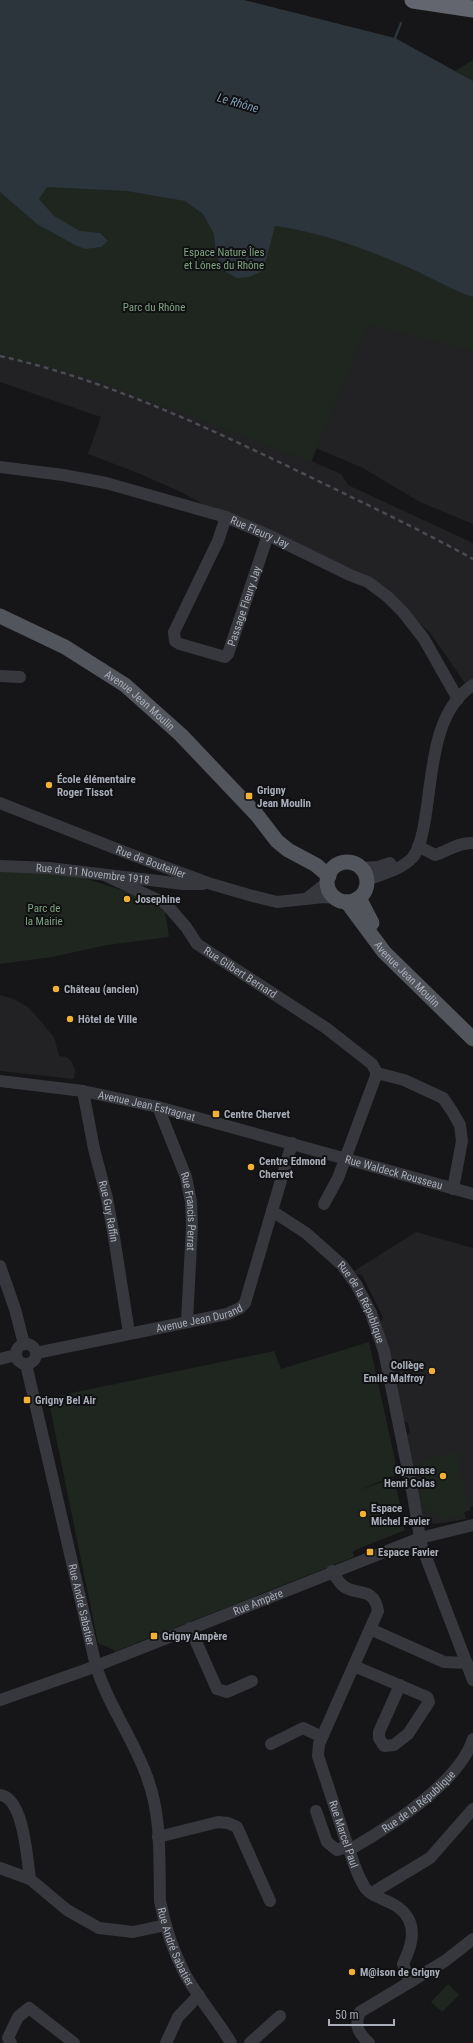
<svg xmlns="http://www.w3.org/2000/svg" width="473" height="2043" viewBox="0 0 473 2043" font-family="'Roboto Condensed',sans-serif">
<rect width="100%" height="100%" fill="#161618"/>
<g fill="#222225">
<path d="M364,322L473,344V524L420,502L363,468L311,446Z"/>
<path d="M0,344L100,370L341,474L348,485L473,543V687L467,686L431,634L378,584L224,516L183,493L138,473L88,454L101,417L0,382Z"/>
<path d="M0,995L14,999L29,1008L54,1037L59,1056L66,1057L71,1061L75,1070L74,1079L0,1071Z"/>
<path d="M416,1232L473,1248V1506L470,1507V1510L464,1512L466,1519L435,1524L426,1521L421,1515L405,1437L410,1432L408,1423L402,1420L380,1322L383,1317L362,1275L356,1274L354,1271Z"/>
</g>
<g fill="#1e261f">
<path d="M0,37L473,174V351L368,325L311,462L96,380L0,354Z"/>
<path d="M473,60V81L455,71Z"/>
<path d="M0,869L68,873L134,894L165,911L169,937L107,945L52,957L0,964Z"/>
<path d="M369,1342L398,1474L359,1490L394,1478L401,1509L385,1515L388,1523L401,1519L405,1530L353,1551L354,1557L116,1651L98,1643L48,1398L274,1351L281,1369Z"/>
<path d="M460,1451L463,1458L458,1460L470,1510L464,1512L465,1515L440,1521L438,1514L432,1515L431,1510L425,1512L419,1491L426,1489L420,1461Z"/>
<path d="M448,1984L459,1995L442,2012L431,2002Z"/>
</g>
<path fill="#2c353c" d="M0,0H244L395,38L473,81V297C452,290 432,278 412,269C368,250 322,232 275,226L263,271L249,277L237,278L226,272L216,256L214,234L203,214L185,201L127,191L47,187L39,199L54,216L80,231L100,233L108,241L101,247L85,249L75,245L37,224L0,192Z"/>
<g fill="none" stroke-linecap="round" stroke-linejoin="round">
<path stroke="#2c353c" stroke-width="2.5" d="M395,38L401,23"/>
<g stroke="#37383d" stroke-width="12">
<path id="s1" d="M0,467L63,475L106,483L226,517L268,535L350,575L368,582L388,597L403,612L424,639L458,699"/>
<path id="s2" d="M226,517L218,541L174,632L175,641L180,644L225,657L228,654L268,535"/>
<path d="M0,676L20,677"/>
<path id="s3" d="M0,803L127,853L208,883L249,895L277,902L324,897L335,898"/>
<path d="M418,846L435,855C448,851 459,842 473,843"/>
<path id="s4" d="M0,866L49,868L183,884H203"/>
<path d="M362,868L378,867L390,863"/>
<path id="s5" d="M105,875L166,904L186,927L197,944L326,1028L372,1064L377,1073L404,1080L443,1098L452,1111L460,1125L462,1141L453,1189"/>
<path d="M367,880C382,874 403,869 413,857C420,848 422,835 424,825C433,780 430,713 473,685"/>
<path d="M306,899L328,882"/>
<path id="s6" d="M0,1081L83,1091L158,1107L473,1194"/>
<path id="s7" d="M83,1091L94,1149L107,1198L114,1237L129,1333"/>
<path id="s8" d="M158,1107L186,1177L191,1202L192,1226L187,1321"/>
<path d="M324,1204L338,1178L377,1073"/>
<path id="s9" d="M272,1211L306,1233L342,1265L356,1284L371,1313L384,1351L413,1495L421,1544L473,1680"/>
<path d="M0,1266L15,1309L24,1344"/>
<circle cx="26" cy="1354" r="10"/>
<path id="s10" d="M36,1353L227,1314L240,1308L245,1303L292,1143"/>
<path d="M0,1359L16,1355"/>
<path id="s11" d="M26,1364L96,1666C108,1705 133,1738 147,1777C162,1816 159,1860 160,1901C165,1926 173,1951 185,1974C198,1998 217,2019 231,2043"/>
<path id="s12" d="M332,1571C335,1576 338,1581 342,1585C355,1597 374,1585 378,1611L319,1744L318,1756C327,1783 336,1811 345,1838C351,1853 355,1872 364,1886C372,1901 398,1898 409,1920C416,1935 409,1951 403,1964L410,1982"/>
<path d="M190,1628L217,1689L227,1692L252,1681"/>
<path d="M370,1629L444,1662L467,1663"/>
<path d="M354,1666L427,1697L429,1702L408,1734L394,1745L384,1746L379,1738V1732L400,1685"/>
<path id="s13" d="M0,1700L91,1668L420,1538L473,1525"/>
<path d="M271,1744L303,1728L322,1737"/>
<path d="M0,1795C24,1798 27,1859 30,1879"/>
<path d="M316,1811L327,1842L337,1850L348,1846"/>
<path d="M158,1837L218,1822L228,1823L237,1827L270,1901"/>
<path id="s14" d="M349,1850C388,1828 459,1783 473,1739"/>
<path d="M0,1868L30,1879L67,1910L99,1928L133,1932L166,1925"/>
<path d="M372,1893L430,1858L473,1809"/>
<path d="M11,2043L8,2038L18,2017L29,2008L74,2043"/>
<path d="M166,2043L178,2017L199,1995"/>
<path d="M250,2043L280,2016"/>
<path d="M369,2043C358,2033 354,2025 360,2012L445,1961L473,1939"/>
</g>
<g stroke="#53555c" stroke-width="15">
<path id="s15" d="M0,616L65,647L125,685L181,735L257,815L277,841L288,850L316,865L329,876"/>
<circle cx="347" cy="882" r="20"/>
<path d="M359,898L372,923"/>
<path id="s16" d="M347,902L384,952L473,1039"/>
</g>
<path stroke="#63666e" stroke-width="17" d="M413,0L473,9"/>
<path stroke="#4a4c52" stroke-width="2.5" stroke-dasharray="5 4" stroke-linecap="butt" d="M0,356C107,380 204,426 302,473C359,501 417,528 473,559"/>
</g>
<g fill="#f2b134" stroke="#111113" stroke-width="1.5">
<circle cx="49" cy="785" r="4"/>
<rect x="245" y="792" width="8" height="8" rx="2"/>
<circle cx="127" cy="899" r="4"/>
<circle cx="56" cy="989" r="4"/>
<circle cx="70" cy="1019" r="4"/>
<rect x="212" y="1110" width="8" height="8" rx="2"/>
<circle cx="251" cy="1167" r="4"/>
<circle cx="432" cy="1371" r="4"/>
<rect x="23" y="1396" width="8" height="8" rx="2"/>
<circle cx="443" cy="1476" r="4"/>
<circle cx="363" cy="1514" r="4"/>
<rect x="366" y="1548" width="8" height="8" rx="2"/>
<rect x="150" y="1632" width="8" height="8" rx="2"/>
<circle cx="352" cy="1972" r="4"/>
</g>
<g text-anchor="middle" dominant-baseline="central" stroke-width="4" stroke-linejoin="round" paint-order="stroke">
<g font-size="11" fill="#7fa381" stroke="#111113">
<text x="224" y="252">Espace Nature Îles<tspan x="224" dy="13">et Lônes du Rhône</tspan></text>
<text x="154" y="307">Parc du Rhône</text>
<text x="44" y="908">Parc de<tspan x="44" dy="13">la Mairie</tspan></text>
</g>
<g font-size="11" fill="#a8adb8" stroke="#111113">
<text stroke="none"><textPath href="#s1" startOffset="269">Rue Fleury Jay</textPath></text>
<text stroke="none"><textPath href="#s2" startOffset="243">Passage Fleury Jay</textPath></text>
<text stroke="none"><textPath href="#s15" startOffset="164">Avenue Jean Moulin</textPath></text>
<text stroke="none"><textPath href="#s3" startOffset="162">Rue de Bouteiller</textPath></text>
<text stroke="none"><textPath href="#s4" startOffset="93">Rue du 11 Novembre 1918</textPath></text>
<text stroke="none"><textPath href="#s5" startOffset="170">Rue Gilbert Bernard</textPath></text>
<text stroke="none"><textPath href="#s16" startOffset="94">Avenue Jean Moulin</textPath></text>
<text stroke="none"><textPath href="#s6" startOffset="149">Avenue Jean Estragnat</textPath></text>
<text stroke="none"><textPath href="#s6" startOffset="405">Rue Waldeck Rousseau</textPath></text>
<text stroke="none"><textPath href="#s7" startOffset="123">Rue Guy Raffin</textPath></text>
<text stroke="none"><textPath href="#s8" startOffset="110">Rue Francis Perrat</textPath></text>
<text stroke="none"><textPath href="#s9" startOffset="131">Rue de la République</textPath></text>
<text stroke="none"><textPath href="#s10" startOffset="167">Avenue Jean Durand</textPath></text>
<text stroke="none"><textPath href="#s13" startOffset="276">Rue Ampère</textPath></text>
<text stroke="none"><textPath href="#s11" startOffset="247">Rue André Sabatier</textPath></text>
<text stroke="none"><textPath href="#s14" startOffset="85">Rue de la République</textPath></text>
<text stroke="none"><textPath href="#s12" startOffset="305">Rue Marcel Paul</textPath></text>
<text stroke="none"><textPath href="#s11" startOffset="606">Rue André Sabatier</textPath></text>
</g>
<g font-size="11" font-weight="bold" fill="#a8adb8" stroke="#111113" text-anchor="start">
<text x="57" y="779">École élémentaire<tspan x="57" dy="13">Roger Tissot</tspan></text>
<text x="257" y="790">Grigny<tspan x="257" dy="13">Jean Moulin</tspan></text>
<text x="135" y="899">Josephine</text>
<text x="64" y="989">Château (ancien)</text>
<text x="78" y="1019">Hôtel de Ville</text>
<text x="224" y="1114">Centre Chervet</text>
<text x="259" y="1161">Centre Edmond<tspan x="259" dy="13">Chervet</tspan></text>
<text x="424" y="1365" text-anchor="end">Collège<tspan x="424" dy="13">Emile Malfroy</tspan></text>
<text x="35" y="1400">Grigny Bel Air</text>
<text x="435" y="1470" text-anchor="end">Gymnase<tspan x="435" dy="13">Henri Colas</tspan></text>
<text x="371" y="1508">Espace<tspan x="371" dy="13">Michel Favier</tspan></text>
<text x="378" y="1552">Espace Favier</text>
<text x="162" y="1636">Grigny Ampère</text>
<text x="360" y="1972">M@ison de Grigny</text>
</g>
<g font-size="12" font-style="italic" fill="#7f9bb3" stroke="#111113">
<text transform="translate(238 103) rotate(16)">Le Rhône</text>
</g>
</g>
<path d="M329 2019v6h65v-6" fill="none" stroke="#a8adb8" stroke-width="2"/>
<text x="335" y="2019" font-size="12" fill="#a8adb8" stroke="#111113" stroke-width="3" paint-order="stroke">50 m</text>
</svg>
